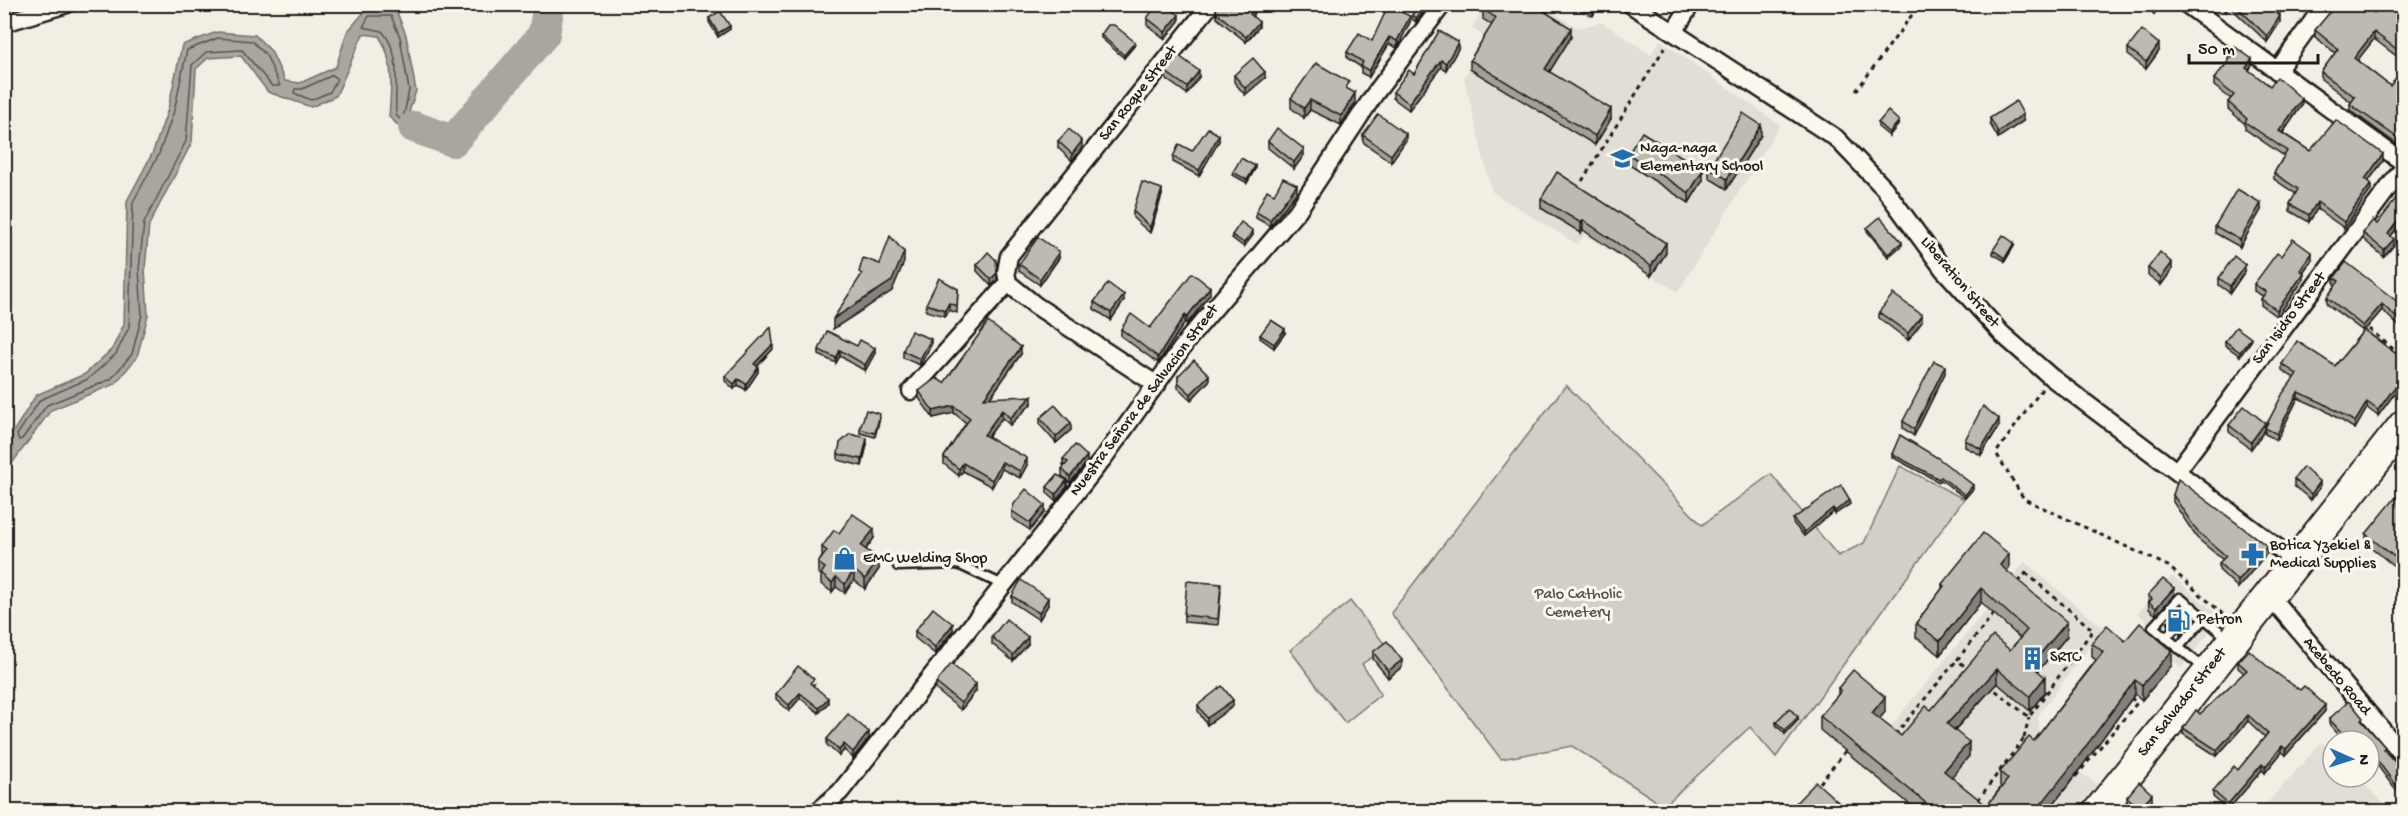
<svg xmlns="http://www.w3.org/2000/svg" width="2408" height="816" viewBox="0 0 2408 816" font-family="'Gochi Hand',sans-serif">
<rect width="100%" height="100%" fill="#f2eee4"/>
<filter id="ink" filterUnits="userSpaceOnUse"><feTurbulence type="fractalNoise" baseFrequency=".0167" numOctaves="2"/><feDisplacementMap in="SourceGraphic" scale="12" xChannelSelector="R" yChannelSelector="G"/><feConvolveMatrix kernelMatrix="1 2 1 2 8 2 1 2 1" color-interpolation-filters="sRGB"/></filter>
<g filter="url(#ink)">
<g fill="#e2ded5">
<path d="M1485,5H1541L1578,28L1602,22L1651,55L1660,40L1780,125L1678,292L1584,235L1577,244L1492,192L1464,78L1485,38L1472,27Z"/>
<path d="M2025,562L2103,628L2038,716L2041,744L2097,785L2076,811H1919L1860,764Z"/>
<path d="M2172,576L2221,617L2181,668L2144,637L2148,623L2138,613Z"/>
<path d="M2322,742L2333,753V777H2357L2391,811H2260Z"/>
</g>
<g fill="#d2cfc6" stroke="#777671" stroke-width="1.5">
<path d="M1566,385L1702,525L1771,474L1838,556L1864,543L1900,466L1964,499L1776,757L1750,727L1664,806L1572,746L1501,759L1391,613Z"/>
<path d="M1350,601L1387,647L1362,664L1381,694L1345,723L1290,650Z"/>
</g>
<path fill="#a9a6a0" stroke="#716f6b" stroke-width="1.5" d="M366,10H396L406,35L416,91L409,112L425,121L454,129L453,153C423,151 409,138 389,116C391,89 395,60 379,36L363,34L336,96L311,107L268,92L241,56L208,58L196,69L192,142L149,225L145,269L148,315L137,357L115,384L51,410L5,473V445L36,395L85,374L112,349L124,324L127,201L153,152L168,109L182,45L217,32L255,35L271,51L285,81L300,83L336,67L347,32Z"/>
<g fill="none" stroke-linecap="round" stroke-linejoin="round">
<g stroke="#545351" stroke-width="1.5">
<path d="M369,16H391L400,37L409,90L404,115L423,127L446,134V146C425,147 409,129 396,115C394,86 403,55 382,31L363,27Z"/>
<path d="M218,38L252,41L266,55L280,86H272L242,50L206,52L192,65L186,141L144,223L139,269L142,315L132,354L111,379L47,405L22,439L19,440L17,435L40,400L88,379L116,354L129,327L133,202L159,154L174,111L187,50Z"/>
<path d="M333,75L337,79L330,92L311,100L294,93L295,89H302Z"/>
</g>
<path stroke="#a9a6a0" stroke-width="32" d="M414,127L453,141L544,34L549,4"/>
<defs>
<g id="lane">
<path d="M898,566L958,564L1003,585"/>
<path d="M2166,638L2192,607"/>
<path d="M2178,648L2204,618"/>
<path d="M2204,668L2153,627L2180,598L2229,639"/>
</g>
<g id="street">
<path d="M1630,4L1836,138L1884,188L1944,270L2002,334L2051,377L2294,560"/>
<path d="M2186,4L2404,163"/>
<path d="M4,23L67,4"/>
<path d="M1674,32L1691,4"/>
<path d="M2277,71L2325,4"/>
<path d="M1157,385L1035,305L1008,283L1006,272L1009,256L1211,4"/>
<path d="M911,391L1008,283"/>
<path d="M2177,471L2404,167"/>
<path d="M2269,595L2404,756"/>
<path d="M817,812L840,792L1105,456L1189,338L1298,210L1374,95L1443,4"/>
</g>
<path id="highway" d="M2098,812L2404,425"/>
</defs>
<use href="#lane" stroke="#1c1c1c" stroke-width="13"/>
<use href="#street" stroke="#1c1c1c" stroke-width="21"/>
<use href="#highway" stroke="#1c1c1c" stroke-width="34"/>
<g stroke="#1c1c1c" stroke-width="3" stroke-dasharray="4.5 4.5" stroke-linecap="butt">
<path d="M1856,91L1920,4"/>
<path d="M1582,181L1665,47"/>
<path d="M2369,329L2404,358"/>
<path d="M2042,389L1996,453L2024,499L2168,566L2224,615"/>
<path d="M2026,573L2093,630L2029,717L1957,660Z"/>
<path d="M2096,669L2137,703L2076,776L2036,744Z"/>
<path d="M1895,735L1957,660"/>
<path d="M2024,738L2029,717"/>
<path d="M1820,783L1847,749"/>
<path d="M1978,800L2024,738L2029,740"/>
</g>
<use href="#lane" stroke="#fbf7ec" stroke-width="8"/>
<use href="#street" stroke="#fbf7ec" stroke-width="16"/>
<use href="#highway" stroke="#fbf7ec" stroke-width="30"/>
</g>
<g fill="#a3a098" stroke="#1c1c1c" stroke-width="1.5">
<path d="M1219,4H1261L1252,16L1259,27L1246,42L1217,18L1216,9Z"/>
<path d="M1515,4H1552L1547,13L1571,37L1549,72L1611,119L1595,145L1470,69V60L1492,25L1483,19V9L1514,7Z"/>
<path d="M1569,4H1598L1593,16Z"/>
<path d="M2143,4H2161L2154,14Z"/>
<path d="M2216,4H2286L2278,15L2280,22L2267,42L2229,6L2226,12Z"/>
<path d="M2403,4V61L2374,39L2357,60L2390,86L2403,69V146L2402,148L2350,110V104L2351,102L2321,79V72L2335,53L2315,37V30Z"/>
<path d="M1424,11L1416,22L1412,19V15Z"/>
<path d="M709,18L730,29L718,37L709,22Z"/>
<path d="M1147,18L1179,21L1165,39L1147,25Z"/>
<path d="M1410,22L1397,48L1389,44L1369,77L1361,73V67L1347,58V52L1372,41Z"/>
<path d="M1101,35L1135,45L1124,58L1101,38Z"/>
<path d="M2128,48L2159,51L2146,69L2128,55Z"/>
<path d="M1458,49L1446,70L1441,67L1409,110L1393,98V92L1414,74Z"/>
<path d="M2228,54L2252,65L2249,71L2270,86L2302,105L2283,133L2310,151L2383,161L2368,182L2371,190L2344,228L2317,209L2309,222L2290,211V204L2296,194L2274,179V173L2284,156L2245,129V124L2228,109V102L2231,99L2214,86V79L2229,61H2228Z"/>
<path d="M1166,72L1199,77L1187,94L1166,79Z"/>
<path d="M1234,75L1265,78L1245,95L1234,82Z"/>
<path d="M1349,90L1355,103L1341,125L1310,110L1304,118L1291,108V98Z"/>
<path d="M1990,118L2023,121L1998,138L1990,124Z"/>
<path d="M1878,123L1899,124L1889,136L1878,127Z"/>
<path d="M1363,135L1406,140L1391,162L1363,142Z"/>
<path d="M1761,135L1727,189L1709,178V168Z"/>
<path d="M1058,141L1082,148L1072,161L1058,148Z"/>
<path d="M1219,141L1199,176L1173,162V157Z"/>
<path d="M1268,141L1304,155L1294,169L1268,148Z"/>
<path d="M1628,154L1703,180L1689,203L1628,164Z"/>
<path d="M1255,169L1247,183L1233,175V172Z"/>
<path d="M1297,192L1270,226L1256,218V212Z"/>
<path d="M1162,195L1150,233L1133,218V211Z"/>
<path d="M1541,199L1666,253L1651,276L1583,230L1581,233L1541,208Z"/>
<path d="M2261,210L2240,247L2215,233V226Z"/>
<path d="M2403,220L2391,236L2394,245L2384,257L2363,239V233L2377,224Z"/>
<path d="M1867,228L1902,245L1888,257L1867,231Z"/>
<path d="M1232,235H1253L1244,247L1232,238Z"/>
<path d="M2014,246L2005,261L1993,254V250Z"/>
<path d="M2281,256L2312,260L2303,272L2304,279L2277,317L2261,305V299L2263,296L2254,291V284Z"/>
<path d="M1059,258L1040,285L1019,271V264Z"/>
<path d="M977,265L997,280L991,286L977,271Z"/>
<path d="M2148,268L2172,270L2161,285L2148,275Z"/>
<path d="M2245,271L2230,293L2219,285V278Z"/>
<path d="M2334,278L2403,306V330L2382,310L2365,330L2403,359L2401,393L2397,390L2378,416L2367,408L2355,429L2323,409L2298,398L2277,440L2265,434V430L2251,449L2229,432V425L2265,427L2294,378L2282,370V364L2335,366L2363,331L2327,304V297L2336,285L2334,284Z"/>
<path d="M958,289L957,313L949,310L945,316L926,311V304Z"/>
<path d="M1210,294L1187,324L1185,322L1158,363L1121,336V329L1150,328Z"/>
<path d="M1124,301L1111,320L1094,309V302Z"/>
<path d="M1879,312L1922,322L1908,340L1879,318Z"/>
<path d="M1285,333L1274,348L1260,338V335Z"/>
<path d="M2225,341H2251L2240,356L2225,345Z"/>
<path d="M931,345L920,365L903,358V351Z"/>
<path d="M857,346L875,353L865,371L840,356L836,363L819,355V350Z"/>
<path d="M773,349L757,366L758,372L746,390L738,385L734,389L725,381V376Z"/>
<path d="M1021,354L990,398L1032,403L1010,425L1002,418L988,437L1027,465L1020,478L1002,469L992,487L963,471L959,476L944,464V457L966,423L954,413L933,418L919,398V391L944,383Z"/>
<path d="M1945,373L1914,436L1903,428V421Z"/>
<path d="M1178,376L1209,381L1191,400L1178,388Z"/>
<path d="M880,418L875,437L860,433V429Z"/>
<path d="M1040,418L1071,430L1056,443L1040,425Z"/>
<path d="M1999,426L1981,455L1965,447V440Z"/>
<path d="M867,444L862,466L838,460V454Z"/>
<path d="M1892,454L1973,489L1965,498L1941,480L1939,482L1892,457Z"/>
<path d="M1063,459L1087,462L1070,483L1067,481V487L1056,501L1047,493V487L1066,479L1062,476V469L1065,466L1063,465Z"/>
<path d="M2294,479L2320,488L2311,500L2294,486Z"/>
<path d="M2173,495L2267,553L2238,588L2219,570V563L2223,560L2197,538L2173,502Z"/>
<path d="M2403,503L2402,573L2366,543V534Z"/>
<path d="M1850,504L1835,514L1833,512L1804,536L1793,523V519Z"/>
<path d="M1012,511L1045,512L1030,530L1012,518Z"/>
<path d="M839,533L874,538L866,549L879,569L865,589L854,580L845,593L836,587L832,592L821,584V575L818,573V563L822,557V547Z"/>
<path d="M2009,568L2006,570L2067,636L2038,671L2045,692L2030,711L1997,683L1955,730L1969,756L1951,777L1987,806L2001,787L2000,786V772L2034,741L2096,660L2092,657V643L2125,641L2172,665L2142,700L2135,694L2069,784L2047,812H1919L1820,730V716L1838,695V688L1885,712L1879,719L1901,736L1931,710L2010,650L2020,638L1981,602L1940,655L1916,637V623L1942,589V584Z"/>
<path d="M1221,591L1218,625L1184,622V615Z"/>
<path d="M2148,595H2174L2156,615L2149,609Z"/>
<path d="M1012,596L1048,605L1039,620L1012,602Z"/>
<path d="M953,630L935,654L915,638V631Z"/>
<path d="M992,637L1028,644L1013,661L992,644Z"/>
<path d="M1373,652L1402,667L1388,678L1373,659Z"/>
<path d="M2238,662L2269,668L2325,711L2286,755L2282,752L2265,773L2262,770L2228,810L2213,797V791L2238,770L2265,737L2248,721L2217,756L2183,734V728L2200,714L2244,673L2238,668Z"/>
<path d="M936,683L976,691L961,710L936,690Z"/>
<path d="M814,684L813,685L828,703L819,713L800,698L789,711L776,699V694Z"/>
<path d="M1198,705L1233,706L1207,725L1198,711Z"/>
<path d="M2329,719L2363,722L2385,752L2403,771V797L2394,788L2375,762L2371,765L2369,763V741H2352L2348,737L2344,741L2329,724Z"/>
<path d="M1798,720L1785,734L1776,725V722Z"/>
<path d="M869,738L853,758L844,750L839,756L827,745V739Z"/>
<path d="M2127,797L2152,801L2142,812H2135L2127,803Z"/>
</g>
<g fill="#84827c" stroke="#1c1c1c" stroke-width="1.5">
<path d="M1258,4H1261L1250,19V14Z"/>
<path d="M1546,4H1552L1542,19V10Z"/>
<path d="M1594,4H1598L1593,16V7Z"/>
<path d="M2156,4H2161L2154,14V8Z"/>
<path d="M2226,4H2229V6L2226,12Z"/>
<path d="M2281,4H2286L2276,19V13Z"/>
<path d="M1424,8V11L1416,22V18Z"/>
<path d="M1179,15V21L1165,39V32Z"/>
<path d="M1410,16V22L1397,48V41Z"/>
<path d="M2280,16V22L2267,42V36Z"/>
<path d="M1259,22V27L1246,42V37Z"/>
<path d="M730,26V29L718,37V33Z"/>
<path d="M1571,28V37L1545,79V69Z"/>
<path d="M2374,32V39L2354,65V58Z"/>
<path d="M1389,37V44L1369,77V71Z"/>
<path d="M1135,42V45L1124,58V55Z"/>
<path d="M1458,42V49L1446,70V63Z"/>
<path d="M2159,44V51L2146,69V62Z"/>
<path d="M2252,59V65L2246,75V68Z"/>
<path d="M1441,60V67L1409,110V103Z"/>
<path d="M1199,71V77L1187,94V87Z"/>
<path d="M1265,72V78L1245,95V88Z"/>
<path d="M1355,93V103L1341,125V116Z"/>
<path d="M2302,99V105L2279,137V131Z"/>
<path d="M1310,100V110L1304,118V108Z"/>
<path d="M1611,109V119L1595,145V136Z"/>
<path d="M2023,114V121L1998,138V132Z"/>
<path d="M1899,121V124L1889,136V133Z"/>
<path d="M1761,125V135L1727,189V179Z"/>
<path d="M1406,134V140L1391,162V155Z"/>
<path d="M1219,135V141L1199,176V170Z"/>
<path d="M2403,139V146L2402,148V141Z"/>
<path d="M1082,141V148L1072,161V154Z"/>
<path d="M1304,149V155L1294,169V162Z"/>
<path d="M2383,154V161L2365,186V179Z"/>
<path d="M1255,166V169L1247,183V180Z"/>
<path d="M1703,170V180L1689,203V193Z"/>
<path d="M2371,184V190L2344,228V222Z"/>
<path d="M1297,185V192L1270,226V220Z"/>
<path d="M1162,189V195L1150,233V227Z"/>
<path d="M2317,202V209L2309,222V215Z"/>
<path d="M2261,203V210L2240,247V240Z"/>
<path d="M2403,214V220L2388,240V234Z"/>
<path d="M1583,220V230L1581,233V223Z"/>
<path d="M1253,231V235L1244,247V243Z"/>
<path d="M2394,239V245L2384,257V250Z"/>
<path d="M1902,242V245L1888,257V254Z"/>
<path d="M1666,243V253L1651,276V266Z"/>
<path d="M2014,243V246L2005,261V258Z"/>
<path d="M904,252V262L892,291L833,329V319Z"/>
<path d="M1059,252V258L1040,285V279Z"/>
<path d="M2312,253V260L2300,276V270Z"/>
<path d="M2172,263V270L2161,285V278Z"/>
<path d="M2245,265V271L2230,293V286Z"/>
<path d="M997,273V280L991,286V279Z"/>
<path d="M2304,273V279L2277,317V310Z"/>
<path d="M1210,287V294L1187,324V317Z"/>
<path d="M1124,295V301L1111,320V313Z"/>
<path d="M949,303V310L945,316V310Z"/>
<path d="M2382,304V310L2363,332V326Z"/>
<path d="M1185,315V322L1158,363V357Z"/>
<path d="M1922,315V322L1908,340V333Z"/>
<path d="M1285,329V333L1274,348V344Z"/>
<path d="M2251,338V341L2240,356V352Z"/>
<path d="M931,339V345L920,365V359Z"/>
<path d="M773,344V349L754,369V364Z"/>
<path d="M1021,347V354L984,406V398Z"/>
<path d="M875,348V353L865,371V365Z"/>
<path d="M840,350V356L836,363V358Z"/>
<path d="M1945,366V373L1914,436V429Z"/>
<path d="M758,367V372L746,390V384Z"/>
<path d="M1209,375V381L1191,400V394Z"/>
<path d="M738,379V385L734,389V384Z"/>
<path d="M2403,383V389L2401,393V387Z"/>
<path d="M2397,384V390L2378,416V410Z"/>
<path d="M2298,392V398L2277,440V434Z"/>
<path d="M1032,396V403L1010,425V418Z"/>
<path d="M2367,402V408L2355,429V422Z"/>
<path d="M954,406V413L933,418V411Z"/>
<path d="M1002,410V418L984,442V435Z"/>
<path d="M1999,419V426L1981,455V449Z"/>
<path d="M1071,423V430L1056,443V437Z"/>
<path d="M2265,423V430L2251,449V442Z"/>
<path d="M867,438V444L862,466V459Z"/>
<path d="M1087,456V462L1070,483V477Z"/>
<path d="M1027,458V465L1020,478V471Z"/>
<path d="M1002,462V469L992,487V480Z"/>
<path d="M963,463V471L959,476V469Z"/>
<path d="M1067,480V487L1056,501V494Z"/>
<path d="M2320,482V488L2311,500V494Z"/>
<path d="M1973,485V489L1965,498V495Z"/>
<path d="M1850,500V504L1835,514V511Z"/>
<path d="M1045,505V512L1030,530V523Z"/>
<path d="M1833,508V512L1804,536V532Z"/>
<path d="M874,529V538L861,556V546Z"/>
<path d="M2267,546V553L2238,588V581Z"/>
<path d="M2009,554V568L2000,579V565Z"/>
<path d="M879,559V569L865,589V579Z"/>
<path d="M2403,561V571L2402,573V563Z"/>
<path d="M854,570V580L845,593V584Z"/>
<path d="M836,577V587L832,592V583Z"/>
<path d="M1981,588V602L1940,655V641Z"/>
<path d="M2174,588V595L2156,615V608Z"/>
<path d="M1048,598V605L1039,620V613Z"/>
<path d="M2182,605V608L2168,625V622Z"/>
<path d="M2195,616V619L2180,636V632Z"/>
<path d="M2067,622V636L2031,680V665Z"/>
<path d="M953,624V630L935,654V647Z"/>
<path d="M1028,637V644L1013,661V655Z"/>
<path d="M2172,651V665L2142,700V685Z"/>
<path d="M1402,660V667L1388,678V671Z"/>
<path d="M1997,669V683L1947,738V724Z"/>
<path d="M2045,677V692L2030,711V696Z"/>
<path d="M2135,680V694L2069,784L2047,812H2035Z"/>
<path d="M976,684V691L961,710V703Z"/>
<path d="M800,693V698L789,711V705Z"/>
<path d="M1885,697V712L1872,728V713Z"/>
<path d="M828,698V703L819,713V708Z"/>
<path d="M1233,700V706L1207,725V718Z"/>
<path d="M2325,705V711L2286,755V749Z"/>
<path d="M2248,715V721L2217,756V750Z"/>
<path d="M1798,717V720L1785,734V730Z"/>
<path d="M2348,731V737L2344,741V735Z"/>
<path d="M869,732V738L853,758V752Z"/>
<path d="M1969,742V756L1944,786V771Z"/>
<path d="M844,744V750L839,756V750Z"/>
<path d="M2282,746V752L2265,773V767Z"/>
<path d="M2375,757V762L2371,765V760Z"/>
<path d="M2262,764V770L2228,810V804Z"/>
<path d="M2152,794V801L2142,812H2139V808Z"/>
</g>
<g fill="#bdbab1" stroke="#1c1c1c" stroke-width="1.5">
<path d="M1158,4H1166L1179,15L1165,32L1147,18Z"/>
<path d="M1219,4H1258L1250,14L1259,22L1246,37L1217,13L1216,9Z"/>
<path d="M1419,4L1424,8L1416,18L1412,15Z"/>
<path d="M1486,4H1511L1514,7L1515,4H1546L1542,10L1571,28L1545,69L1611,109L1595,136L1470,60L1496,18L1483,9Z"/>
<path d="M2150,4H2156L2154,8Z"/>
<path d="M2234,4H2281L2276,13L2280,16L2267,36Z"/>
<path d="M2337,4H2364L2374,13L2381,4H2403V54L2374,32L2354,58L2390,86L2403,69V139L2402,141L2350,104L2355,97L2321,72L2338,49L2315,30Z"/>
<path d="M1388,6L1410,16L1397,41L1389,37L1369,71L1361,66L1363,62L1347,52L1359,33L1372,41Z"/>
<path d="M720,11L730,26L718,33L709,18Z"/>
<path d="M1108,25H1114L1135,42L1124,55L1101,35Z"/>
<path d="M2142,30L2159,44L2146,62L2128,48Z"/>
<path d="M1439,31L1458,42L1446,63L1441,60L1409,103L1393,92L1409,70L1414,74Z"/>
<path d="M2234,46L2252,59L2246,68L2270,86L2277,77L2302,99L2279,131L2310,151L2336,120L2383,154L2365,179L2371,184L2344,222L2317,202L2309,215L2290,204L2298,189L2274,173L2287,151L2245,122L2247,119L2228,102L2234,95L2214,79L2232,57L2228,54Z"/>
<path d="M1178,55L1199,71L1187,87L1166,72Z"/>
<path d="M1253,58L1265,72L1245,88L1234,75Z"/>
<path d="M1316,63L1349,82L1346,88L1355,93L1341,116L1310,100L1304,108L1291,98Z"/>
<path d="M2016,101L2023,114L1998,132L1990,118Z"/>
<path d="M1888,111L1899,121L1889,133L1878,123Z"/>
<path d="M1743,113L1761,125L1727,179L1709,168Z"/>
<path d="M1378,114L1406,134L1391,155L1363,135Z"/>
<path d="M1208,128L1219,135L1199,170L1173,157L1179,144L1192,151Z"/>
<path d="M1277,128L1304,149L1294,162L1268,141Z"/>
<path d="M1069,129L1082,141L1072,154L1058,141Z"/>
<path d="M1642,132L1703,170L1689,193L1628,154Z"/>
<path d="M1241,158L1255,166L1247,180L1233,172Z"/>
<path d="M1557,172L1666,243L1651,266L1583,220L1581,223L1541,199Z"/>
<path d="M1283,178L1297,185L1270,220L1256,212L1267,190L1274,194Z"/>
<path d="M1142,182L1162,189L1150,227L1133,211Z"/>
<path d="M2237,189L2261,203L2240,240L2215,226Z"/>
<path d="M2403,190V214L2388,234L2394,239L2384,250L2363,233L2373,220L2377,224Z"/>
<path d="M1880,217L1902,242L1888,254L1867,228Z"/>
<path d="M1241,222L1253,231L1244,243L1232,235Z"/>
<path d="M2003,235L2014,243L2005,258L1993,250Z"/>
<path d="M890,236L904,252L892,281L833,319L862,274L859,272L863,258L880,264Z"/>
<path d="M1038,237L1059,252L1040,279L1019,264Z"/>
<path d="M2293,239L2312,253L2300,270L2304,273L2277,310L2261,299L2266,292L2254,284L2277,253L2281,256Z"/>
<path d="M988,252L996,260L997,273L991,279L977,265Z"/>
<path d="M2160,252L2172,263L2161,278L2148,268Z"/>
<path d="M2234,256L2245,265L2230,286L2219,278Z"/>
<path d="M2346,262L2403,306V324L2382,304L2363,326L2327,297L2339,281L2334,278Z"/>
<path d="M1192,273L1210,287L1187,317L1185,315L1158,357L1121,329L1131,314L1150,328Z"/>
<path d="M939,278L958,289L957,306L949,303L945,310L926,304Z"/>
<path d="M1108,283L1124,295L1111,313L1094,302Z"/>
<path d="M1893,294L1922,315L1908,333L1879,312Z"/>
<path d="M1271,320L1285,329L1274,344L1260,335Z"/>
<path d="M988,322L1021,347L984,398L1032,396L1010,418L1002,410L984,435L1027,458L1020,471L1002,462L992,480L963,463L959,469L944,457L970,418L954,406L933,411L919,391L936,378L944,383Z"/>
<path d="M771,327L773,344L754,364L758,367L746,384L738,379L734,384L725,376Z"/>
<path d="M2236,327L2251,338L2240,352L2225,341Z"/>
<path d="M2364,330L2403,359V383L2401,387L2397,384L2378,410L2367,402L2355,422L2323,403L2298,392L2277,434L2265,428L2283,393L2297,374L2282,364L2297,341L2335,366Z"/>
<path d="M827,331L857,346L860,340L875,348L865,365L840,350L836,358L819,350Z"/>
<path d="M911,331L931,339L920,359L903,351Z"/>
<path d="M1194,360L1209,375L1191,394L1178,382V376Z"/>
<path d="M1934,361L1945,366L1914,429L1903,421Z"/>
<path d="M1055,405L1071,423L1056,437L1040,418Z"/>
<path d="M1983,406L1999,419L1981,449L1965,440Z"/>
<path d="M2244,406L2265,423L2251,442L2229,425Z"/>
<path d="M866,410L880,414L875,433L860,429Z"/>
<path d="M850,434L867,438L862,459L838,454L840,443Z"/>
<path d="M1900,435L1938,458L1973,485L1965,495L1941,477L1939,479L1892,454Z"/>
<path d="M1075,445L1087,456L1070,477L1062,469L1068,462L1063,459Z"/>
<path d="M2303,467L2320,482L2311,494L2294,479Z"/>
<path d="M1057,475L1067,480L1056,494L1047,487Z"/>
<path d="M2178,479L2267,546L2238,581L2219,563L2226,556L2197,531L2173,495Z"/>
<path d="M1841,485L1850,500L1835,511L1833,508L1804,532L1793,519Z"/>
<path d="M1026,489L1045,505L1030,523L1012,511L1014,504Z"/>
<path d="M2396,497L2403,503V561L2402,563L2366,534Z"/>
<path d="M853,514L874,529L861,546L879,559L865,579L854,570L845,584L836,577L832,583L821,574L825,568L818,563L827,551L822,547L834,530L839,533Z"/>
<path d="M1983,533L2009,554L2000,565L2067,622L2031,665L2045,677L2030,696L1997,669L1947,724L1969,742L1944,771L1987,806L2008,779L2000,772L2029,737L2034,741L2103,652L2092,643L2107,625L2125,641L2140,623L2172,651L2142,685L2135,680L2069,769L2035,812H1937L1820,716L1841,691L1838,688L1853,670L1885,697L1872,713L1901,736L1926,706L1931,710L1993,636L2010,650L2027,630L1981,588L1940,641L1916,623L1944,586L1942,584Z"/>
<path d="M2163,579L2174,588L2156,608L2149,602L2152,599L2148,595Z"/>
<path d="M1021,580L1048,598L1039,613L1012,596Z"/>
<path d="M1187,581L1221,584L1218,619L1184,615Z"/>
<path d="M2181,603L2182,605L2168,622L2165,620Z"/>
<path d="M933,608L953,624L935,647L915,631Z"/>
<path d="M2192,613L2195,616L2180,632L2178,630Z"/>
<path d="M1006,619L1028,637L1013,655L992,637Z"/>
<path d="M1387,641L1402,660L1388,671L1373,652Z"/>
<path d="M2249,650L2269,668L2300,690L2304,686L2325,705L2286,749L2282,746L2265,767L2262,764L2228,804L2213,791L2234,766L2238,770L2268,733L2248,715L2217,750L2183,728L2196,710L2200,714L2247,670L2238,662Z"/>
<path d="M951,664L976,684L961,703L936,683Z"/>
<path d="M798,666L814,679L810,683L828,698L819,708L800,693L789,705L776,694Z"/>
<path d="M1222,686L1233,700L1207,718L1198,705Z"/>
<path d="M2349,701L2363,718L2361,720L2385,747L2383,749L2403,771V792L2394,783L2375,757L2371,760L2369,757V741H2356L2348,731L2344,735L2329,719Z"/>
<path d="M1789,708L1798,717L1785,730L1776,722Z"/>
<path d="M848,714L869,732L853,752L844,744L839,750L827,739Z"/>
<path d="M1816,782L1849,812H1773L1781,803L1789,810Z"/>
<path d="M2139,782L2152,794L2139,808L2127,797Z"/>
</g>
</g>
<defs>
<symbol id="school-bare" viewBox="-9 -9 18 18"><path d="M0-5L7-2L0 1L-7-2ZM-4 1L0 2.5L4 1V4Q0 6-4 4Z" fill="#1f6fb2" stroke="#fbf7ec" stroke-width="2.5" paint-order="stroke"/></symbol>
<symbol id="pharmacy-bare" viewBox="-9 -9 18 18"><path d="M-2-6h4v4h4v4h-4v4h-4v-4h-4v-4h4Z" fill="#1f6fb2" stroke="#fbf7ec" stroke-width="2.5" paint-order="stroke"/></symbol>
<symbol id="shop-bare" viewBox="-9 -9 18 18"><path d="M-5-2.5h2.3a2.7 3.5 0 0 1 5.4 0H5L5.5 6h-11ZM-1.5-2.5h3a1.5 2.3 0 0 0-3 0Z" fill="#1f6fb2" stroke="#fbf7ec" stroke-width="2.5" paint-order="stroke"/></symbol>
<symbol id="fuel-bare" viewBox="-9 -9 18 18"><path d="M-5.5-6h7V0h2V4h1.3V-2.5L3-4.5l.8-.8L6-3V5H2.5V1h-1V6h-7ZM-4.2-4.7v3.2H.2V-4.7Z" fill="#1f6fb2" stroke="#fbf7ec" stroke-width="2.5" paint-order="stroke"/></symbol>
<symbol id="building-bare" viewBox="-9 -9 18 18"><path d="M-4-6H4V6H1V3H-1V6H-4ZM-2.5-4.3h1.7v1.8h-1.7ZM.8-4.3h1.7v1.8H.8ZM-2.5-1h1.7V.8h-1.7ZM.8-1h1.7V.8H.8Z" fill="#1f6fb2" stroke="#fbf7ec" stroke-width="2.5" paint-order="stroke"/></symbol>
</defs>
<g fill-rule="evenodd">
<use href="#school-bare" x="1606" y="142" width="33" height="33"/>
<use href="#pharmacy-bare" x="2236" y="538" width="33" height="33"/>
<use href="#shop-bare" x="828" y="542" width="33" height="33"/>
<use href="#fuel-bare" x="2162" y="604" width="33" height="33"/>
<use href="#building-bare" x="2016" y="642" width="33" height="33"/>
</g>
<g text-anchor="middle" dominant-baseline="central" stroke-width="6" stroke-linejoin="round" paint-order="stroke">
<g font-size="16" fill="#1c1c1c" stroke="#fbf7ec">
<text transform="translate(1139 94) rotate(-52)">San Roque Street</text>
<text transform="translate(1959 283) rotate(50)">Liberation Street</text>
<text transform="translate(2290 319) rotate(-53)">San Isidro Street</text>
<text transform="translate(1145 401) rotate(-53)">Nuestra Señora de Salvacion Street</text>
<text transform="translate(2336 677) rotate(50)">Acebedo Road</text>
<text transform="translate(2183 703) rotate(-52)">San Salvador Street</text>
</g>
<g font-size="16" fill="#1c1c1c" stroke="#fbf7ec" text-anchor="start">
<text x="1640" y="149">Naga-naga<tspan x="1640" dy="18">Elementary School</tspan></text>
<text x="2270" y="546">Botica Yzekiel &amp;<tspan x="2270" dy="18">Medical Supplies</tspan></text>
<text x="863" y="559">EMC Welding Shop</text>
<text x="2197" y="620">Petron</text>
<text x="2050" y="658">SRTC</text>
</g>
<g font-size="16" fill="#53524f" stroke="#fbf7ec">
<text x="1578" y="595">Palo Catholic<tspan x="1578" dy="18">Cemetery</tspan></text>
</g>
</g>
<rect width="2408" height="816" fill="none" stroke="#fbf7ec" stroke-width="24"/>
<rect x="12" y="12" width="2384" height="792" fill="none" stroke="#1c1c1c" stroke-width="2" filter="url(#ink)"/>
<g transform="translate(2351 759) rotate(93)"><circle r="28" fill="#fbf7ec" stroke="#a29f99" stroke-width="1.5"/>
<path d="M0-4.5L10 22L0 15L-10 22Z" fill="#1f6fb2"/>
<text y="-9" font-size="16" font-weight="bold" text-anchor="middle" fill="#1c1c1c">N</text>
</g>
<path d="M2189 54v9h129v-9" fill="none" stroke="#1c1c1c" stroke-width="3"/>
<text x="2198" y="54" font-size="18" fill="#1c1c1c" stroke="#fbf7ec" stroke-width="4.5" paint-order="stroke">50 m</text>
</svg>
